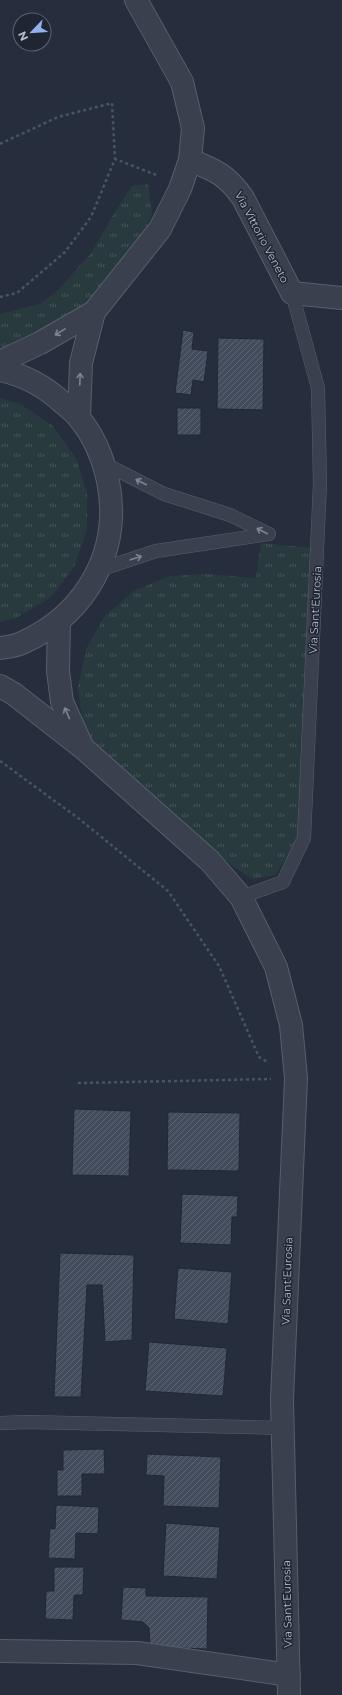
<svg xmlns="http://www.w3.org/2000/svg" width="342" height="1695" viewBox="0 0 342 1695" font-family="Montserrat,sans-serif">
<defs>
<pattern id="grass-tufts" width="24" height="20" patternUnits="userSpaceOnUse"><rect width="24" height="20" fill="#283a3e"/><path d="M3 7l-1-3M5 7V3M7 7l1-3M15 17l-1-3M17 17v-4M19 17l1-3" fill="none" stroke="#455558"/></pattern>
<pattern id="building-hatch" width="6" height="6" patternUnits="userSpaceOnUse"><rect width="6" height="6" fill="#434c5c"/><path d="M-1 1l2-2M0 6l6-6M5 7l2-2" fill="none" stroke="#5c6472"/></pattern>
</defs>
<rect width="100%" height="100%" fill="#262e3d"/>
<g fill="url(#grass-tufts)">
<path d="M148,184L152,213L140,243L81,311L0,356V314L40,304L57,291L92,252L113,215L132,186Z"/>
<path d="M0,398L20,404L52,425L75,456L87,492V530L74,567L50,598L16,618L0,622Z"/>
<path d="M261,543L312,548L300,832L289,855L275,875L252,879L234,867L102,756L83,724L78,687L86,649L105,616L134,591L169,576L207,574L256,578Z"/>
</g>
<g fill="url(#building-hatch)" stroke="#212735">
<path d="M183,330L194,332L192,349L208,351L204,382L193,380L191,395L175,393Z"/>
<path d="M218,338L264,339L263,410L217,409Z"/>
<rect x="177" y="408" width="24" height="27"/>
<path d="M74,1109L131,1111L129,1176L72,1175Z"/>
<path d="M168,1112L240,1113L239,1171L167,1170Z"/>
<path d="M182,1194L238,1196L237,1217H232L231,1245L180,1243Z"/>
<path d="M60,1253L134,1255L132,1340L105,1342L102,1285H87L81,1397H54Z"/>
<path d="M178,1268L232,1272L228,1324L174,1319Z"/>
<path d="M149,1342L227,1348L223,1396L145,1391Z"/>
<path d="M104,1449L105,1474H82V1496H57V1470H63V1450Z"/>
<path d="M147,1454L221,1457L219,1508L163,1506L164,1476L146,1475Z"/>
<path d="M56,1505L99,1507L98,1534L76,1533L75,1559L48,1558L50,1528L55,1529Z"/>
<path d="M166,1523L220,1527L217,1579L163,1576Z"/>
<path d="M54,1567H84L83,1595H74L73,1620L45,1619L46,1591H54Z"/>
<path d="M123,1587L146,1588V1596L208,1597L207,1649L150,1647L149,1628L143,1622L121,1620Z"/>
</g>
<g fill="none" stroke-linecap="round" stroke-linejoin="round">
<defs>
<g id="service">
<path d="M99,570L156,551L269,534L230,515L164,494L105,464"/>
<path d="M241,897L283,882L304,838L320,483L318,388L292,293"/>
<path d="M0,1423L28,1422L283,1428"/>
</g>
<g id="minor">
<path d="M190,160C215,170 227,175 243,198L292,293L342,298"/>
<path d="M0,1651L137,1653L289,1675"/>
</g>
<g id="tertiary">
<path d="M0,362L40,343L94,312L160,229L180,189L190,160L193,128L182,82L136,0"/>
<path d="M0,370C24,375 46,387 64,404C69,408 75,413 79,418C94,436 103,458 108,481C122,550 87,613 24,642C17,646 8,647 0,648"/>
<path d="M79,418L81,363L94,312"/>
<path d="M59,621L58,671L62,702L82,746"/>
<path d="M0,686L14,694L83,748L210,861L241,897L276,967L291,1025L296,1078L282,1399L289,1695"/>
</g>
</defs>
<use href="#service" stroke="#585e6b" stroke-width="14"/>
<use href="#minor" stroke="#585e6b" stroke-width="24"/>
<use href="#tertiary" stroke="#585e6b" stroke-width="24"/>
<g stroke="#46575b" stroke-width="2.5" stroke-dasharray="3 3" stroke-linecap="butt">
<path d="M0,144L58,117L112,103L115,159"/>
<path d="M0,297L17,293L65,252L91,217L115,159L159,176"/>
<path d="M0,761L78,818L168,891L219,966L259,1057L269,1063"/>
<path d="M78,1083L271,1079"/>
</g>
<use href="#service" stroke="#3a404e" stroke-width="13"/>
<use href="#minor" stroke="#3a404e" stroke-width="22"/>
<use href="#tertiary" stroke="#3a404e" stroke-width="22"/>
</g>
<defs><path id="oneway-shaft" d="M-6 0H5M1.5-3L5.5 0L1.5 3" fill="none" stroke-width="1.6" stroke-linecap="round" stroke-linejoin="round"/></defs>
<g stroke="#7e8491">
<use href="#oneway-shaft" transform="translate(60 332) rotate(149)"/>
<use href="#oneway-shaft" transform="translate(80 379) rotate(-88)"/>
<use href="#oneway-shaft" transform="translate(141 482) rotate(-153)"/>
<use href="#oneway-shaft" transform="translate(262 531) rotate(-153)"/>
<use href="#oneway-shaft" transform="translate(136 558) rotate(-18)"/>
<use href="#oneway-shaft" transform="translate(67 713) rotate(-114)"/>
</g>
<g text-anchor="middle" dominant-baseline="central" stroke-width="3" stroke-linejoin="round" paint-order="stroke">
<g font-size="11" fill="#b6bcc8" stroke="#1f2533">
<text transform="translate(262 237) rotate(62)">Via Vittorio Veneto</text>
<text transform="translate(315 610) rotate(-87)">Via Sant'Eurosia</text>
<text transform="translate(287 1281) rotate(-88)">Via Sant'Eurosia</text>
<text transform="translate(287 1604) rotate(-91)">Via Sant'Eurosia</text>
</g>
</g>
<g transform="translate(32 32) rotate(245)"><circle r="19" fill="#1f2533" stroke="#5b616f"/>
<path d="M0-3L7 15L0 10L-7 15Z" fill="#93aef1"/>
<text y="-6" font-size="11" font-weight="bold" text-anchor="middle" fill="#b6bcc8">N</text>
</g>
</svg>
